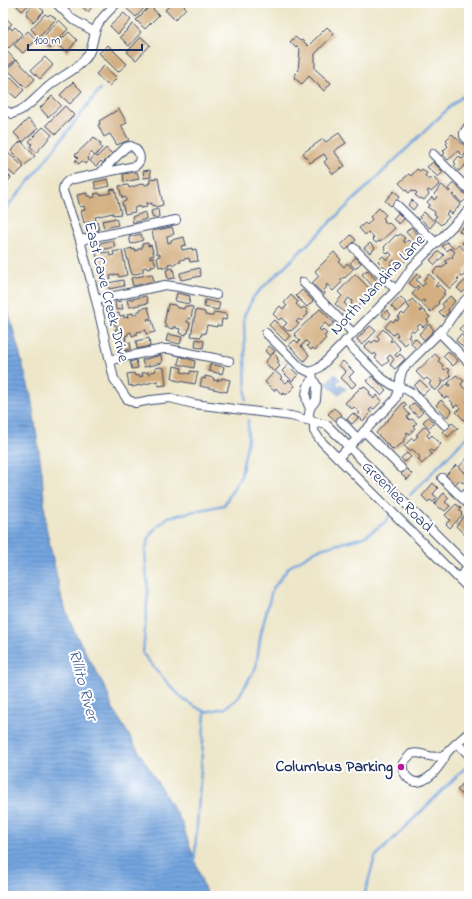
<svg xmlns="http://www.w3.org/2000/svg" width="472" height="899" viewBox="0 0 472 899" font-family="'Indie Flower',sans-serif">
<defs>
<pattern id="water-rules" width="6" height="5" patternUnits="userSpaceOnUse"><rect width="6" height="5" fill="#74a5df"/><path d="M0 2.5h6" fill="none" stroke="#5e87b8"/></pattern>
</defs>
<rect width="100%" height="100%" fill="#fff"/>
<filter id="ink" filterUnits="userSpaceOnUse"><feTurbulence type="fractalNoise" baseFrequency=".025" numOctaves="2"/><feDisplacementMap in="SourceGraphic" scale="8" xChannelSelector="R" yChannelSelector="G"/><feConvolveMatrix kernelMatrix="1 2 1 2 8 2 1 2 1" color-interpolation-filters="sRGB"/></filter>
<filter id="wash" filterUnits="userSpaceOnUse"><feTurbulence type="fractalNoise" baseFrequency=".012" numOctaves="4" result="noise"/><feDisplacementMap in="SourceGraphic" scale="16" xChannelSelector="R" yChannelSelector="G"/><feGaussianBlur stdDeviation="0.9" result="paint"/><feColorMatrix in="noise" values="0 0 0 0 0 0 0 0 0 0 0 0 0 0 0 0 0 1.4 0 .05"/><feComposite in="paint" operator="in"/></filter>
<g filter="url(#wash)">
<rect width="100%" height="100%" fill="#ede6c9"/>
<g fill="url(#water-rules)" stroke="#486a9e">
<path d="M3,292L31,396L42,472L46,527L62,600L74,631L106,689L112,707L182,823L207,896H3Z"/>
<path d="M335,374L340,380L336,383L339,386L341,384L346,389L338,394L326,383Z"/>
</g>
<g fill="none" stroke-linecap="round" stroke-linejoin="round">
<g stroke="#74a5df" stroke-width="2.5">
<path d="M3,206L5,209L3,213"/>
<path d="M5,209L31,179L100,89"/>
<path d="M246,400L244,316L254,296L453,104L469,91"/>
<path d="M248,420V439L241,476L224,505L168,517L151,533L145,551L148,592L143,654L164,679L184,700L205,712L225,708L238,698L256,667L261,633L272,590L289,567L317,550L364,537L384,523L389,517"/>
<path d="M410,495L469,435"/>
<path d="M194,867L205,712"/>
<path d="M364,896L375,857L466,767"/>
</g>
</g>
<g id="blocks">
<g fill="#d3af81">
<path d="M14,3H31L22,11Z"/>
<path d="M35,3L44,11L33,22L26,14L28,12L27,11Z"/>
<path d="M78,3H90L93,6L88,12Z"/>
<path d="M131,3H149L136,17L126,8Z"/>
<path d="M172,3H183L182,4L186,8L175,20L165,10Z"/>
<path d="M150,6L159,15L145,29L136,20Z"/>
<path d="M124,13L131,20L118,34L110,26Z"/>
<path d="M45,14L48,16L50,14L56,19L39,37L31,29Z"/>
<path d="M3,15L12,24L3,31Z"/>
<path d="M59,20L68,29L50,49L41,39Z"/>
<path d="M133,24L141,32L129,46L120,37Z"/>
<path d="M10,27L12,30L15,27L22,34L9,48L3,42V34Z"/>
<path d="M327,27L334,34L315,54V69L331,83L324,91L309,76L302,84L294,78L295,77L294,75L298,71L300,49L297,46L296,48L290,42L295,37L300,41L302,40L308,46Z"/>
<path d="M28,31L36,40L23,53L14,45Z"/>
<path d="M69,32L77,40L67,53L57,44Z"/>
<path d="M141,37L150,45L136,60L127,52Z"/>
<path d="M108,45L127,64L118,72L99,53Z"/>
<path d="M3,47L15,60L6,68L3,65Z"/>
<path d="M45,57L53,65L40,79L31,70Z"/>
<path d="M17,60L35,79L26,88L7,69Z"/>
<path d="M104,66L117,78L109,86L96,74Z"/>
<path d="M11,77L24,90L16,98L3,86Z"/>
<path d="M73,82L82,91L70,104L60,95Z"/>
<path d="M52,96L61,105L48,117L40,108Z"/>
<path d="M65,106L74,115L56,134L46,125Z"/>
<path d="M119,109L127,123L121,126L129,140L117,145L110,134L104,137L98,125L100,124L99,121Z"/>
<path d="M28,119L38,128L23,142L14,133Z"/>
<path d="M43,127L52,135L36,153L30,146L32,144L29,141Z"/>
<path d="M339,133L346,143L334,151L345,166L333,174L324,162L327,159L324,154L310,163L303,153L323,139L326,142Z"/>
<path d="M452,134L469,150L463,156L458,151L448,160L443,155L445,153L443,151L448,146L446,144L448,142L446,140Z"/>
<path d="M94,137L101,144L100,146L102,148L95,156L91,152L88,155L89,156L88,158L89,160L85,164L82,161L79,164L75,161L78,158L75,155Z"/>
<path d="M21,141L35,156L25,165L11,151Z"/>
<path d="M106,148L112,154L103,163L101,161L96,166L90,161L95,155L97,157Z"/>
<path d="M8,153L24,167L15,176L3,166V158Z"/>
<path d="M469,153V161L459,171L454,166L456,164L454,162L459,156L462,159Z"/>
<path d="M433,162L443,172L438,177L427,167Z"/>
<path d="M3,169L11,178L3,186Z"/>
<path d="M417,169L420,171L422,169L427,173L425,176L427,178L430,180L433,177L440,184L431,192L429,190L427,191L429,194L424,200L421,198L420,199L415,195L417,193L415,191L413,192L412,190L409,193L399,183L409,174L411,176Z"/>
<path d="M150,170L151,177L144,178L143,171Z"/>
<path d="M137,172L139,179L124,182L123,174Z"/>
<path d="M158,178L163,205L156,207L155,205L152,206V203L149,204L148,203H146L147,207L140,208V206L134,208L135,212L125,214L122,202L126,201V199L125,197L122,198L119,186L128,185L129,188L144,183L145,185L149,184L148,183H150V179Z"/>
<path d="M108,179L110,186L96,189L94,182Z"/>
<path d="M453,183L468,197L462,203L453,194L452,195L461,204L452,214L449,211L446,214L449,217L441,225L434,219L437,216L434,214L435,212L427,207L430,205L427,202L432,197L434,200L437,197L434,194L442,185L449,192L450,191L448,189Z"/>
<path d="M115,189L121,214L113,215V213L95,217L96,220L84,223L81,211L85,210L84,206L80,207L77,195L87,193V196H91V198L95,197L94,194L99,193L100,195L111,193L110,190Z"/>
<path d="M394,191L400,196L391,206L385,201Z"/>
<path d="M412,200L417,205L413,210L408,205Z"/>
<path d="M379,208L386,215L383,218L385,220L384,221L388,224L389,223L395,228L380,242L379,241L376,243L372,239L374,237L368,232L365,235L359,228L365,223L367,225L372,219L370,217Z"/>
<path d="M158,209L159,217L153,218L151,211Z"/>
<path d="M145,212L146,219L133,223L132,217Z"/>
<path d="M424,212L435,222L430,228L419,217Z"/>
<path d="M398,213L404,219L399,224L393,219Z"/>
<path d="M116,218L118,225L104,228L102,221Z"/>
<path d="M469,221V231L464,235L459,231Z"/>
<path d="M97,222L99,230L86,233L85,225Z"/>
<path d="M172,227L174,234L167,236L168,243L171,242V240L184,237L186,245L181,246L182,250L192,248V250L196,249L198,261L190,262L189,258L180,260L181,262L175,263V265H173L172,263L168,264L169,267L163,268V266L159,267L157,257L160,256V254H157L152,231Z"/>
<path d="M411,227L420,237L415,242L406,232Z"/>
<path d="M141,234L143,240L131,244L129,237Z"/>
<path d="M400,234L405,238L403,240L405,243L408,240L417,249L402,264L400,262L397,264L394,260L390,264L392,265L387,270L378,261L383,256L387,260L392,255L389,252L388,254L384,250L385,248L384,247L396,235L398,236Z"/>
<path d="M351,235L356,240L346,250L341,245Z"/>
<path d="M468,237L469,238V250L462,243Z"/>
<path d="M113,240L115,247L101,250L102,253L109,252L110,256L114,255L113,252L122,250L127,275L119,277L118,274L110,276L111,279L103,281L100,270H103L102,267V265L99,266L95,249L101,248L100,243Z"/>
<path d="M447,242L454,249L459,245L467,252L465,255L466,256L469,253V266L464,271L466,273L462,277L460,276L457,279L459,280L450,289L433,272L438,267L439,268L440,267L442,268L447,263L445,261L450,257L452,259L453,257L452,256L455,252L450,248L447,251L442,246Z"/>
<path d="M148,243V246L151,245L154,255L150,256V258L153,257L156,265L151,266L152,268L147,269L146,267L143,268V272L132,275L125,250L132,248V250L135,249V251L138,250V249L142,248V244Z"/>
<path d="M370,243L375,248L370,253L364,248Z"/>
<path d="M439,251L444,255L435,265L430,260Z"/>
<path d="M334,252L341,260L339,262L344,267L347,263L353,269L345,278L344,277L340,280L342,282L333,291L327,284L326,286L327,287L323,291L325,293L324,295L312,283L319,276L315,271Z"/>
<path d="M356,257L361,263L355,269L350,263Z"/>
<path d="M173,268L175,278L168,279L166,270Z"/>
<path d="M199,268L201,276L181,280L180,273Z"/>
<path d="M367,270L380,284L375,289L362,274Z"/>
<path d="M418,273L421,276L416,280L422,286L426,283L423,281L429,274L438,283L435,286L437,287L439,285L445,291L443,293L445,294L438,302L439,303L431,312L422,304L425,301L423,300L421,302L412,294L419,287L417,286L415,288L409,283Z"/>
<path d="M152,274L154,281L133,286L131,278Z"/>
<path d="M355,274L371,290L368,293L370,295L355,309L351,305L352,301L349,298L344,303L349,308L344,312L335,304L342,296L338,292Z"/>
<path d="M467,279L469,281V287L462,293L457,288Z"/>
<path d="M123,280L124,286L109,289L108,283Z"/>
<path d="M302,290L313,301L307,307L296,296Z"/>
<path d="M177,293L190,296L189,304L175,301Z"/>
<path d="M291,295L298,302L296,304L301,309L304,307L308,311L307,312L308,314L301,321L299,319L296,322L299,324L291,331L290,330L288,331L283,327L287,323L281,318L279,320L273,314L280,306L283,309L285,307L287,306L284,303Z"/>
<path d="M146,296L148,303L129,307L127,300Z"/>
<path d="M450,296L455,301L448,310L449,312L444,317L439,312L444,307L442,304Z"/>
<path d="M401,297L406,303L397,312L391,306Z"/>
<path d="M412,299L422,309L419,311L420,312L423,310L430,317L427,320L429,322L423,327L420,324L416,327L418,328L414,332L412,330L409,333L411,334L408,337L411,339L405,345L396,337L398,335L396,332L393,335L385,327L391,320L393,322L396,319L397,321L399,319L398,317L402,313L404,315L410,308L407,305Z"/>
<path d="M205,300L220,303L218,310L204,307Z"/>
<path d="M121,301L123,309L116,310L115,302Z"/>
<path d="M168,304L175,305L177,308H180L184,309L185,306L193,307L191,319L188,318L187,322L190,323L188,333H186V335L179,333L180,329L176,328V327H173V329L165,327L166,324H164Z"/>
<path d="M148,307L151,318L147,319L148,321L152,320L155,332L146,334V330L137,332V334L132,336L131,332L128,333V335L125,336L126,340L117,342L115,329H117V325H114L111,316L119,313L120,316L124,315V318L128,317L127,314L133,313V315L137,314L136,312L140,311V309Z"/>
<path d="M320,309L334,323L329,327L325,323L319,329L321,331L323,329L327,334L324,336L326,338L315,350L313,348L311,350L307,346L309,344L306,341L301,346L309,355L304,361L289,345L295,340L298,343L300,341L294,334Z"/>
<path d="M196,310L205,312V315L209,316H213L214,312L227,314L226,320L222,319L221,326L217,325V327L207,325L205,334L202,333L201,337L191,336Z"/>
<path d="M387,310L391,315L387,319L382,315Z"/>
<path d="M274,320L290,336L285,341L269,325Z"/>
<path d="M467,321L469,323V334L468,333L466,336L459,329Z"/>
<path d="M429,324L434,330L424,340L419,334Z"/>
<path d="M370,326L376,331L362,345L357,339Z"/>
<path d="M383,329L392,338L390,341L391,342L393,340L400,348L399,349L400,350L395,355L397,357L400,354L405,359L395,369L390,365L394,359L390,355L387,358L389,361L383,366L375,358L377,356L375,353L373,355L364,347L370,341L372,343L375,340L377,342L380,339L377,336Z"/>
<path d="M168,334L182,337L180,344L166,341Z"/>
<path d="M461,334L469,343V347L466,350L456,340Z"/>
<path d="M149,338L150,346L137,349L136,341Z"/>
<path d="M415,338L421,344L416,349L411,343Z"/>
<path d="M196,339L204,341L203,348L195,347Z"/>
<path d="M130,342L131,349L124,351L123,344Z"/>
<path d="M269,346L275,351L270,356L265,351Z"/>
<path d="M448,351L458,361L453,366L443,356Z"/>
<path d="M273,353L278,358L277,359L279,361L277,363L280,366L275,371L282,377L280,379L286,383L289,380L295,386L286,395L284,393L282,395L276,388L274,391L265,382L274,372L265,362Z"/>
<path d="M435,354L440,359L438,361L443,365L442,367L445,370L447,368L450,371L448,372L451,376L445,381L442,379L440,380L443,383L436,390H434L429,384L431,382L427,378L424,380L416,372Z"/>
<path d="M161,355L162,363L144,367L142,360Z"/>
<path d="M180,356L195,361L194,368L178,364Z"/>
<path d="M136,360L138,368L132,369L130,362Z"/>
<path d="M343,361L354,372L349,377L356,384L352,388L341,378L346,372L339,365Z"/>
<path d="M210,364L224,367L222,374L209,371Z"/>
<path d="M288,365L298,375L292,381L282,371Z"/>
<path d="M174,366L182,368L181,372L190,374V371L198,372L195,384L174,380V378H172Z"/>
<path d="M161,367L162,368H164L166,385L159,386L158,381L132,387V385L129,386L127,374L134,373L135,376L139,375V377L143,376L142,373L148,372V374L151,373V372L156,371L155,368Z"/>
<path d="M456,375L464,381L461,384L463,387L466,390L468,388L469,389V399L466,402L469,405V416L465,421L456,412L460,408L457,405L454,407L452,404L453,403L447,397L444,398L438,392L447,384L450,386L451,385L448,383Z"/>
<path d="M205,376L214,378L213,380L218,381V379L221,380L222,378L230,380L227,392L200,386L202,378L205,379Z"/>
<path d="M372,376L386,390L381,395L367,381Z"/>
<path d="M420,380L429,389L423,395L414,386Z"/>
<path d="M364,386L370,392L369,393L374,399L377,395L382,401L374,409L372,408L369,410L371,413L363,421L357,415L360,413L354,407L352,409L345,403L361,387L362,388Z"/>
<path d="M441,400L452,411L447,417L436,405Z"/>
<path d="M404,402L407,405L404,408L410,415L407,417L410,420L412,419L417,423L413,426L415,428L410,434L407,432L406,433L408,435L403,441L404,442L393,450L376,433Z"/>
<path d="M414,403L423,412L418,417L409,408Z"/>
<path d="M334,408L342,415L336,421L328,414Z"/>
<path d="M353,413L358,418L352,424L347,419Z"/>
<path d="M428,417L434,423L429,428L423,422Z"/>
<path d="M452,423L458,428L448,437L443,432Z"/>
<path d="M425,426L430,432L427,435L429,438L432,435L441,444L433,452L431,450L429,451L432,454L422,464L418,459L420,457L412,449L410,451L404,446L412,438L414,440L418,436L416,435Z"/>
<path d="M407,453L411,457L405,462L401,458Z"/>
<path d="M468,457L469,472L467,474L459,467Z"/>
<path d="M456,465L469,477L463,483L459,480L455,485L445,476Z"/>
<path d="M407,469L412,474L407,480L401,474Z"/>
<path d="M433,483L438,488L433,494L437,498L433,502L430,500L428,502L422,496Z"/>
<path d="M444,493L449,498L445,502L450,506L445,511L441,508L440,509L434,504Z"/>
<path d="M456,504L461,508L459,510L462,513L461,514L462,515L450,528L446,524L450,520L445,515Z"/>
<path d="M467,512L469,514V530L465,535L456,526Z"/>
<path d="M469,777V796L467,799L457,790Z"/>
</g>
</g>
</g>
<g filter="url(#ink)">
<use href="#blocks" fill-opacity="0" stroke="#3a4a6e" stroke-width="1"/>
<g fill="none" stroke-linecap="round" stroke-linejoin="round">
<defs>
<g id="minor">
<path d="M56,3L72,19L95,32"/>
<path d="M3,109L12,114C28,109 36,97 49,86C62,75 80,69 89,53C93,46 93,37 96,29C99,19 109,11 117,3"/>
<path d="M469,125L464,133V136L469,142"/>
<path d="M433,154L469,190"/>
<path d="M101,172L126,147L131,146C139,150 144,160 135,166L69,180C65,183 63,185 63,191L80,240L96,300L114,379L127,399L135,403L151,400L170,398L194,404L291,416L327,425L469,567"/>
<path d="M397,205L436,243"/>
<path d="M80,240L176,220"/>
<path d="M354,248L396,290"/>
<path d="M303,282L353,333"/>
<path d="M96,300L165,285L179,287L216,295"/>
<path d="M266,333L301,368L309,372L312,371"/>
<path d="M440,333L469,363"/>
<path d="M345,341L383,379L394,386L405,389L414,394L445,425"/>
<path d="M110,360L163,349H169L229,361"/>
<path d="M310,408C304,399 305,386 313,379"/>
<path d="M308,420L310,408L316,400L317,386L313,379L312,371L319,368L396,290L412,267L469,210"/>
<path d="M314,421V431L320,440L469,589"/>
<path d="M341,421L357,438"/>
<path d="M364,431L401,468"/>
<path d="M338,458L394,401C401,392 398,380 403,369L445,327L459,307L469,296"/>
<path d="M442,478L469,505"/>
<path d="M462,498L469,491"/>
<path d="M458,578L469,567"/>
<path d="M457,743L469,755"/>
<path d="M446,754C430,762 424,750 411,754L403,763C401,775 413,787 424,780C431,777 438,768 442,762C444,760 445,757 446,754C452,746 462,739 469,732"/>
</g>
</defs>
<use href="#minor" stroke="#3a4a6e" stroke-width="10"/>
<use href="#minor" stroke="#fff" stroke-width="8"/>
</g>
</g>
<circle fill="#b5179e" stroke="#fff" stroke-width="1.5" cx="401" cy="767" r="4"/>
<g text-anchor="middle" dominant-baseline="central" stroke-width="4" stroke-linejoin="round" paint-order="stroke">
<g font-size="16" fill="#1b2f5e" stroke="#fff">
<text transform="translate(378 285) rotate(-47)">North Nandina Lane</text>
<text transform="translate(106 292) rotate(76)">East Cave Creek Drive</text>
<text transform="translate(397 497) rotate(45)">Greenlee Road</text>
</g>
<g font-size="16" font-weight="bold" fill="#1b2f5e" stroke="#fff" text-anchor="end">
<text x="393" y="767">Columbus Parking</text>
</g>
<g font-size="17" font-style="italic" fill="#3f5e92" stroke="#fff">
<text transform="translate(83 685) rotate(75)">Rillito River</text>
</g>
</g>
<rect width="472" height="899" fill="none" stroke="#fff" stroke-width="16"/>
<path d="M28 44v6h114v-6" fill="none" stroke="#1b2f5e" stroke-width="2"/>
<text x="34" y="44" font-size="12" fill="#1b2f5e" stroke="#ffffff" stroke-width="3" paint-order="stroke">100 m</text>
</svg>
